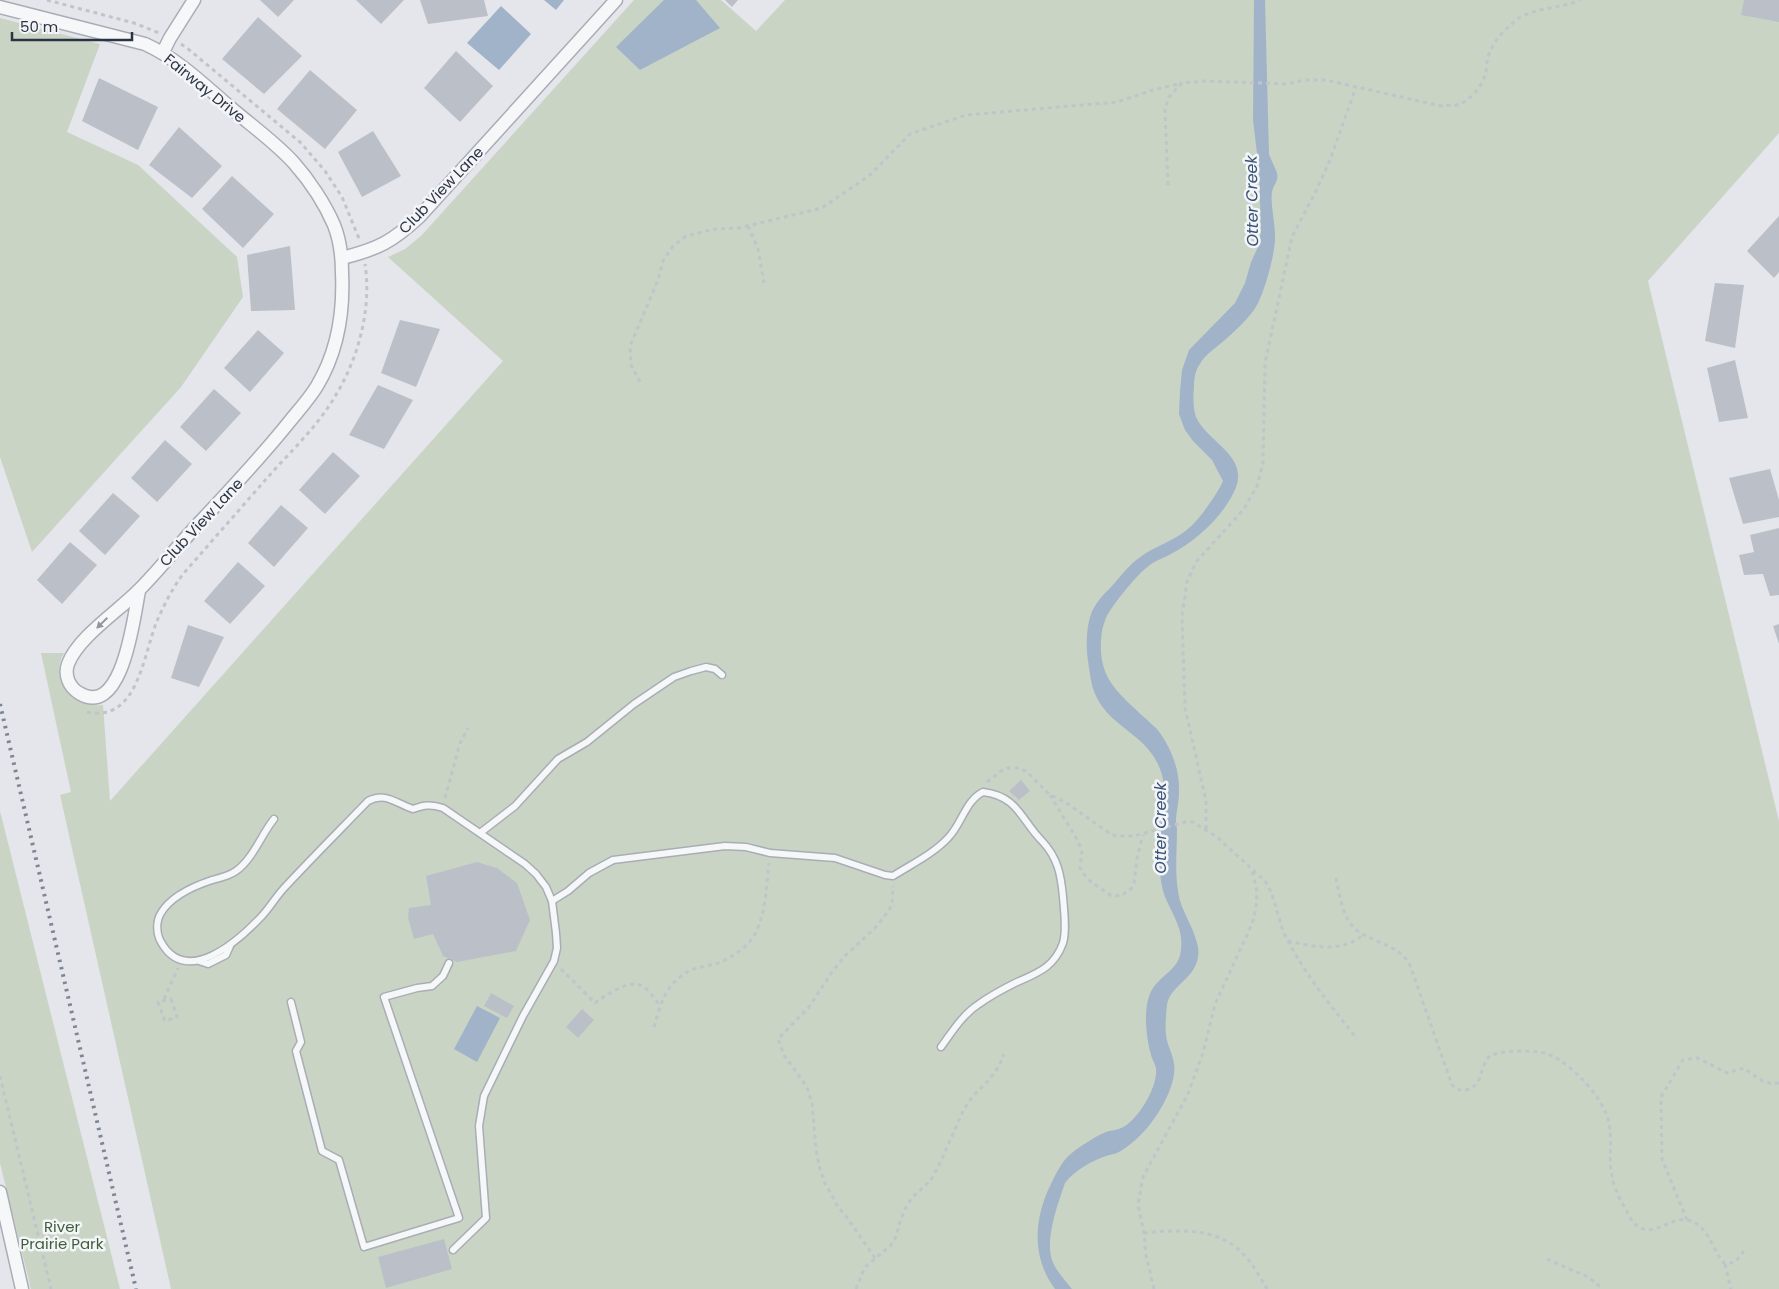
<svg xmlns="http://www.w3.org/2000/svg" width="1779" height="1289" viewBox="0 0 1779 1289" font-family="Poppins,sans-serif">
<rect width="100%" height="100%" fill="#e4e6eb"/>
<g fill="#c9d4c5">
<path d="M634,0H721L756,31L785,0H1779V133L1648,281L1779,821V1289H171L60,795L71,792L41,653H64C48,681 74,708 103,705L110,801L503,361L388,257L405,249L421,236Z"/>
<path d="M0,18L100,44L67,132L138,165L237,257L243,297L181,387L32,552L0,457Z"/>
<path d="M0,811L120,1289H31L0,1163Z"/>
</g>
<g fill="#a1b3c9">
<path d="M544,0H564L556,10Z"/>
<path d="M664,0H696L720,28L640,70L616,47Z"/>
<path d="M1254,0H1265L1269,154C1271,160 1275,167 1277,173C1279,181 1273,185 1272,192C1270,203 1276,227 1275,240C1274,257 1264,296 1254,310C1245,322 1232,334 1220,344C1213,350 1204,356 1200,364C1195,370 1194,380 1194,387C1193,396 1193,411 1197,419C1211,445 1251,457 1234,492C1222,517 1196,541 1171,554C1164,558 1156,560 1150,565C1138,573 1112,605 1106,618C1103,625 1101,633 1101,642C1099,680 1120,694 1145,718C1150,723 1156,727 1160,733C1172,750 1180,771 1179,793C1179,806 1174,817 1177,829C1177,852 1174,878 1180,901C1185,916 1195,931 1198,947C1202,978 1170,983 1167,1005C1166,1014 1165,1027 1166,1035C1167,1045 1173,1054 1174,1064C1177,1082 1162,1109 1151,1123C1144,1133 1129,1147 1117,1153C1114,1154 1109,1155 1106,1156C1092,1161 1075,1170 1065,1183C1058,1203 1045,1239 1052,1260C1056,1271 1065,1280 1072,1289H1055C1031,1257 1034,1218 1051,1184C1057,1172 1062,1160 1073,1152C1082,1145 1096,1136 1106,1132C1113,1130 1119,1130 1125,1126C1139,1117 1158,1087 1156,1068C1155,1064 1152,1059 1151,1055C1146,1037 1142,1004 1153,988C1161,976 1177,969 1180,955C1187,926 1166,909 1162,886C1158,869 1161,854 1161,837C1162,831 1160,824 1161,818C1164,803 1166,790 1162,775C1151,735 1113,730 1097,698C1091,687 1090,674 1088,661C1086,647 1086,631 1090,617C1094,604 1103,595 1112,586C1120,577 1129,565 1139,558C1154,546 1175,541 1189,528C1199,520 1218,493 1223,481L1212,460L1193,441L1185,430L1179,414L1180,391L1182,370L1189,350L1235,303L1245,283L1251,262L1258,247L1261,232L1259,170L1253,120Z"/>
<path d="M501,6L531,34L499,70L467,43Z"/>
<path d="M477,1006L500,1018L477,1062L454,1049Z"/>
</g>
<g fill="#bbc0c8">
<path d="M260,0H294L278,17Z"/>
<path d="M356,0H404L381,24Z"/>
<path d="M420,0H484L488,16L428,24Z"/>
<path d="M725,0H738L732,7Z"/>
<path d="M1744,0H1779V22L1741,15Z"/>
<path d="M258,17L302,56L264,94L222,59Z"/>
<path d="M456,51L493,86L460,122L424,88Z"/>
<path d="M310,70L357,110L325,149L277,109Z"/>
<path d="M99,78L158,107L138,150L82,121Z"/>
<path d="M179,127L222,166L192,198L149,165Z"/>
<path d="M373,131L401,176L362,197L338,152Z"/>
<path d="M232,176L274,214L243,248L202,209Z"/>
<path d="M1779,216V272L1774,278L1747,251Z"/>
<path d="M290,246L295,310L251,311L247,255Z"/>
<path d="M1715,283L1744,285L1735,348L1705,341Z"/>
<path d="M400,320L440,329L416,387L381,373Z"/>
<path d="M258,330L284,353L250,392L224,368Z"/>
<path d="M1735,360L1748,418L1719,422L1707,368Z"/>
<path d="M378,385L413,400L384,449L349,435Z"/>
<path d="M214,389L241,413L206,451L180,427Z"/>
<path d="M165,440L192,464L157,502L131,478Z"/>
<path d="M333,452L360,476L325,514L299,490Z"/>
<path d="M1770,469L1779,500V517L1743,524L1729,478Z"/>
<path d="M113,493L140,516L105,555L79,531Z"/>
<path d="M281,505L308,528L274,567L248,543Z"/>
<path d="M1779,528V595L1770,596L1763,574L1744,575L1739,555L1754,552L1750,535Z"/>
<path d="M70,542L97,565L62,604L37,580Z"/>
<path d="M238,562L265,586L230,624L204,601Z"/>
<path d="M1779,624V644L1773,626Z"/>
<path d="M188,625L224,637L199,687L171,678Z"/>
<path d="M1021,780L1030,791L1019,800L1009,791Z"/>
<path d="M477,862L497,868L517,883L530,920L516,951L457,962L443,956L433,934L414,939L408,918L409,908L431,905L426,876Z"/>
<path d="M491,993L514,1006L507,1018L484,1006Z"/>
<path d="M582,1009L594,1020L578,1038L566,1027Z"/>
<path d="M444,1239L452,1269L386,1288L378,1257Z"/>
</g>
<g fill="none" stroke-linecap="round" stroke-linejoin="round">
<defs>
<g id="lane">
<path d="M274,819C261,835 253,859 236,871C229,876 220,878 212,880C194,886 171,896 161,913C156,921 156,933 161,942C186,987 237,942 260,918C270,908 276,896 286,886C313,857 341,829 368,801C386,792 395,803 413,809C424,805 431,804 443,808L525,864L536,874L546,887L552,901L556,933L557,948L554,961L523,1016L484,1096L479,1126L486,1218L453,1250"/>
<path d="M480,833L515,806L558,759L587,742L634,704L674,677L691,671L706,667L715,669L722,675"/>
<path d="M552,901L568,891L589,873L613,860L725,846L746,847L770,853L835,858L885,875L893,876C912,864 933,854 948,838C962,824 965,801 983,792C1018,796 1021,820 1042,841C1058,858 1061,875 1063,897C1064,911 1067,929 1063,943C1054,968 1037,973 1015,983C1003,989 990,996 979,1004C963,1014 952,1032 941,1047"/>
<path d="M199,961L208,964L226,955L230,946"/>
<path d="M291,1002L301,1042L296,1051L322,1151L339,1160L364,1247L459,1218L384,997L417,988L432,986L443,976L449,963"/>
</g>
<g id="street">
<path d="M0,7L145,44C178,59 204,85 231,108C252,126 276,143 294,163C309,180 325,204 334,225C340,240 342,258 342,273C344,314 338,351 317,386C309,399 299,410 290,421C262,456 232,488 202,520C180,543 161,568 139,590C120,610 78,637 68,664C64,675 69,687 79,693C123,720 134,615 139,591"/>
<path d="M163,52L170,38L194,0"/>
<path d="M342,258C378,249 392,242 420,216L616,0"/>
<path d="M0,1192L22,1289"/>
</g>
</defs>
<use href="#lane" stroke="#a9adb5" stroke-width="9"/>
<use href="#street" stroke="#a9adb5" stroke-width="15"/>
<g stroke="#c1c4ca" stroke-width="3" stroke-dasharray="4 4" stroke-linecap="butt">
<path d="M47,0L134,23L159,33"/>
<path d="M181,44L187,48L301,143L325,171L342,197L360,241"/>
<path d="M1168,185L1165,110L1168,98L1182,83L1206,81L1287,84L1305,80H1326L1441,106C1447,105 1455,106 1460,104C1472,99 1483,85 1486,72C1487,64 1487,57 1491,50C1495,39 1506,29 1515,21C1533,7 1560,9 1580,0"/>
<path d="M748,226L758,249L764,283"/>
<path d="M640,382L631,365L630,346L658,280L663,261L673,246L686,236L715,229L739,228L822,208L870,175L910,134L966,115L1117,102L1153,90L1182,83"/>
<path d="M87,712C138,723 143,655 157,621C164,605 172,589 183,574C211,542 240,509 268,477C290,452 317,427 334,398C358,360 372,309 365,264"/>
<path d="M987,782L1001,771L1008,768H1017L1026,771L1049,794L1068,804L1109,833L1116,836H1134L1185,822H1193L1217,837L1265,881C1277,899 1277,922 1288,941C1307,977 1332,1007 1357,1039"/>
<path d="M1050,795L1078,841L1082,852L1080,867L1082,872L1090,881L1110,895L1121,896L1131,889L1134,883L1137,858L1143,835"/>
<path d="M445,798L460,743L468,728"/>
<path d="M1206,829V801L1185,708L1182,616L1187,582L1196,562L1244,509L1257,486L1263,463L1265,363L1292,237L1316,191L1330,160L1356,87"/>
<path d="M1336,878C1339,891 1341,908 1348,920C1362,944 1397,940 1410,965L1452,1085C1458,1090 1462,1092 1469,1089C1483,1084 1480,1067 1488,1058C1495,1049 1538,1050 1548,1054C1570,1062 1605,1099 1609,1123C1613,1140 1608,1159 1612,1176C1614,1192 1625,1207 1632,1221C1652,1244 1670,1213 1691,1221C1710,1228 1712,1251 1725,1264C1736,1263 1740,1258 1745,1248"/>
<path d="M1288,941C1313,947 1344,953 1364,934"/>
<path d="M561,969L595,1003C605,996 627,980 640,985C648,988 655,999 660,1006"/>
<path d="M164,999L178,968"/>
<path d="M171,999L177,1017L165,1021L158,1002Z"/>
<path d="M654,1027C659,1009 664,989 680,977C690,968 703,967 715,964C730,959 747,948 755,934C766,914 766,886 769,863"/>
<path d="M0,1076L51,1289"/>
<path d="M1687,1220L1662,1159L1661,1097L1683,1060L1698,1058L1727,1073L1744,1068C1755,1076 1765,1086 1779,1083"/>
<path d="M1144,1233C1175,1230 1211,1227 1237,1248C1250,1259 1259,1275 1267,1289"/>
<path d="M875,1258L848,1219L838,1207L825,1183L820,1169L816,1150L812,1103L807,1087L784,1055L778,1039L809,1007L832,972L844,957L875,928L884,917L892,905L893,886"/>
<path d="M1547,1259L1588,1277L1603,1289"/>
<path d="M1725,1264L1731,1289"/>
<path d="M856,1289L865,1267L890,1246L895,1239L901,1219L906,1207L912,1198L931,1180L940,1163L964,1109L973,1096L989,1080L999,1066L1004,1054"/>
<path d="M1154,1289L1146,1255L1144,1233L1138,1205L1143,1177L1188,1094L1203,1053L1215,1004L1252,924L1256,908L1257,892L1252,870"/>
</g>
<use href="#lane" stroke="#f6f7f9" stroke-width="6"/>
<use href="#street" stroke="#f6f7f9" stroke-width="12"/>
<path stroke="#7e8694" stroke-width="4" stroke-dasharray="2.5 5" stroke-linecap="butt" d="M0,704L136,1289"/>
</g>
<defs><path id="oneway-solid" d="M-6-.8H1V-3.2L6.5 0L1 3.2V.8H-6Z" transform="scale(1.25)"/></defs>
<use fill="#91969e" href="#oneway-solid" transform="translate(102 623) rotate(136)"/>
<g text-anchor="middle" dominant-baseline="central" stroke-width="5" stroke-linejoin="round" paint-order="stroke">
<g font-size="15" fill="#2c3443" stroke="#f3f5f8">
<text transform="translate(205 88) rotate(39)">Fairway Drive</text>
<text transform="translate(441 190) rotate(-46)">Club View Lane</text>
<text transform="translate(201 522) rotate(-47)">Club View Lane</text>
</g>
<g font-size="15" fill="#405e3a" stroke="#f3f5f8">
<text x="62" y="1226">River<tspan x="62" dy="17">Prairie Park</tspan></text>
</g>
<g font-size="16" font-style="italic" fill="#385275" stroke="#f3f5f8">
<text transform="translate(1252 201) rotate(-91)">Otter Creek</text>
<text transform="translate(1160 828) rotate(-90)">Otter Creek</text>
</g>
</g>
<path d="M12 32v8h120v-8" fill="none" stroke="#2c3443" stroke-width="2.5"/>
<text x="20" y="32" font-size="15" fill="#2c3443" stroke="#f3f5f8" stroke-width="4" paint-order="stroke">50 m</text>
</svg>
